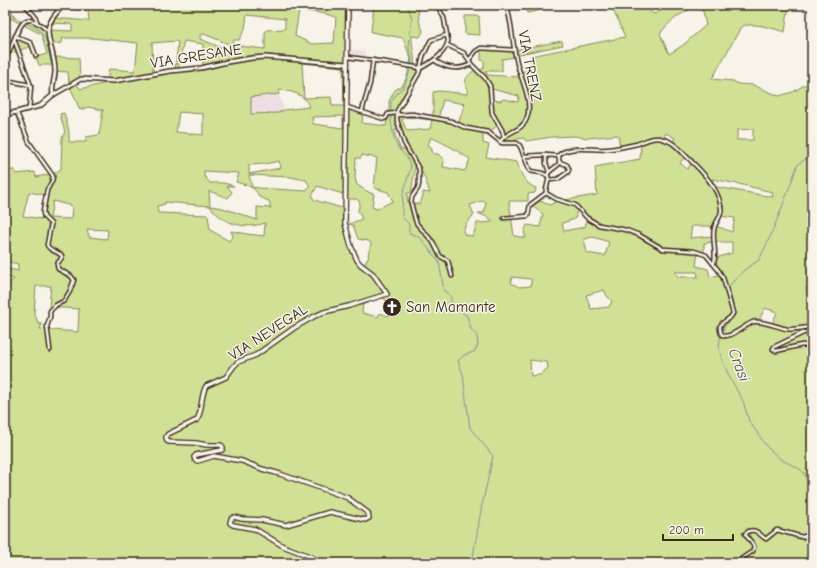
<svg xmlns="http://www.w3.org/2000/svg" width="817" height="568" viewBox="0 0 817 568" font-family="'Comic Neue',sans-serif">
<rect width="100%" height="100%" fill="#f7f3e8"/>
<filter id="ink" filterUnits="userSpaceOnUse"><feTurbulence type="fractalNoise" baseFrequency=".025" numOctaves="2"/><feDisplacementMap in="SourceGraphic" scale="8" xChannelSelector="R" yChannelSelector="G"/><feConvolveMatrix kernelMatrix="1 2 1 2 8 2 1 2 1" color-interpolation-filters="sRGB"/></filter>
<g filter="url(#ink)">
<g fill="#ecdee2">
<path d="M349,49L365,51V60L348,59Z"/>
<path d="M279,94L284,110L278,113L251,114L250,97Z"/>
</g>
<g fill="#d0e195" stroke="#86865a" fill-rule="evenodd">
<path d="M5,5H15L8,6L16,18L23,22H34L49,30L72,31V24L50,23L53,18L89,21L88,11L62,8L65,5H88L121,10L122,5H350L348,108L363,113L362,123L386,126L389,110V101L395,90L402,86L407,77L411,59L403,38L371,32L374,5H418L419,21L423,31L420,37L412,36C411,46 416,57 414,67L420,68L397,110L399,116L406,114L433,118V92L439,91L468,94C465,81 463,78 475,70L477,72L484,68V61L481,60V52L480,51L481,47L514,50L562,41L563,45L515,55V57L502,59V71H486L487,75L519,77L517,72L533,70L531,56L625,37L611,5H645L649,10L654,14L674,5H789L785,32C774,29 752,21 741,27L712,79L733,81L738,84L753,85L779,96L793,92L804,85L812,84V166L807,180L812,182V287L806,288L808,298H812V563H5V287L14,279L5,276V268L18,271V264L5,261V170H15L16,174L35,172L36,177L53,174L61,169L62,138L65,132L60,114L64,113L69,131V142H86V137L99,135L103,110L88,107L80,110L69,84L68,72L54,71L53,65H39L36,57L47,54L41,34L8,17L5,22ZM695,7L703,11L706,25L682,46L669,54L660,34C667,23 682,12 695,7ZM299,10L326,14L336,17L334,43L312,44L295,36ZM247,15L285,19V29L267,30L265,32V49L231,45L234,40H239L245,29ZM204,34L231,45L230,51L200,39V35ZM63,38H92L138,43L135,71L109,69L107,83L80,89L75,81L80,77L79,58L54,57L52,44L62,43ZM175,41L178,42L175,70L153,72L152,43ZM184,41L203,44V68L178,69ZM226,62L227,64L203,70V68ZM302,63L343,67L344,106H332L331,97L304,98ZM492,89L519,96L518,102L503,99L501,101L492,100ZM279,90C291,91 306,94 309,107L284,110L278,113L251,114V97L279,94ZM443,100L465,104L458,124L438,119ZM179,112L203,114V135L176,132ZM343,116V128L313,124L312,117ZM406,117L432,120L430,129L407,131L402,120ZM498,125L502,132L504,138L500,141L514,142L516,139L524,138L526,141L552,137L574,136L588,138L618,135L620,147L641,143L640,159L595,167L597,195L557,201L550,205L540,201L532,206L543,214L540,227L527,225L524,232L526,238L514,236L509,201H528V194L535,193L536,188C525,184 520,173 517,162L486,157L489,145L483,143V132L488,133ZM753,129V140H737V130ZM395,130H402L408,147L401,150L395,135ZM666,133L675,138L671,144L663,140ZM431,137L451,147L470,159L465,171L443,167L444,160L438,154H433L431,147L428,145ZM687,154L694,160L687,169L680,163ZM362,155L377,158L374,188L388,192L393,201L377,209L372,207L374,194L370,193L357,185L355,178L356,158H361ZM279,161L281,168L249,174V165L264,164ZM415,168L420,169L424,176L430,193L423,192V196L420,204L408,203L407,193H411ZM204,171L239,173L236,182C245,185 256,186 259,197L269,201L271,208L257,207V220L223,208L210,206L209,191L228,198L232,192L227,186H234L224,183H210L204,176ZM249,175L291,177L306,180L310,186L306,191L258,188L252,187ZM712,179L739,184L772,192L773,197L716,187ZM317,186L346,195V199H357L360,203L358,210L362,219L349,224L353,225L358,239L369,241L371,244L368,255L369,256L364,265L355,259L350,245L343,226L342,208L314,200L312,196ZM29,192L45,195L41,219L23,216ZM53,201L72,206L71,219L50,218ZM482,201L486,202L484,213H478L491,219L493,222L477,223L473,236L465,235L463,231L467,222L474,215L470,205ZM165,202L210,206C223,224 244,230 265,223L264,236L247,234L231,231L233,236L229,241L210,230L208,215L158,213L157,206L165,204ZM577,210L587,218L585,227L564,231L562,223L575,219ZM720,216L735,218L732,232L713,225ZM692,226H711L712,236L690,238ZM87,229L108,230L107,239L89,237ZM593,237L609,242L605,256L587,253L584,239ZM714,242H732V253L719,257L714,263L719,275L710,277L708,269L696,266L698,252L704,254V243ZM675,272H697L698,277H678ZM512,277L531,279V286L519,287L511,283ZM36,286H51L49,307L79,309L78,332L40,329L42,324H39L34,313ZM604,290L607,296L612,301L609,307L591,309L586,295ZM381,297L396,306L397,311L388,316L380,313L378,317L362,313L363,303ZM765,308L777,312L772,325L758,322ZM530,360L547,362L548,368L540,375L531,376Z"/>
<path d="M525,5H567L527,13Z"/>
<path d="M465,16H479L480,35L465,34Z"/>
<path d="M16,37L31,43L32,46L9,54Z"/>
</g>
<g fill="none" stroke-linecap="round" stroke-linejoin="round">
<g stroke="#7f8fa0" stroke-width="1">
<path d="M6,5L13,16L22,22"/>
<path d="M404,5L409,9L412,19L410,33L409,48L412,60L410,71L404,87L398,92L391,102V122L394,139L399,149L407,158L411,167L403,194L402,209V217L409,224V233L415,235L421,239L439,262L444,291C455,298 448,297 453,306L467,316L471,329L477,336L478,345L474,352L464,355L458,361L463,374L465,392L470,428L493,456L481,510L472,563"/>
<path d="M25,23C48,32 46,40 51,62"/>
<path d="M812,155L798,164L781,210L769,239L759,260L744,270L729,286L735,315L726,324L720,338L719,349L722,360L729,376L743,401L749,421L767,447L780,459L800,469L804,473L812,492"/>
</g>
<defs>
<g id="minor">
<path d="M25,5L35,16L37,22"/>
<path d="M447,35L431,40L423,56L419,73L397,111V120L404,143L419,169V184L418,188L412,197L411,203L415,219L417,224L433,242L440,256L448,261L452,276"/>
<path d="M15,36L31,43L36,56"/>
<path d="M14,39L31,86L29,109"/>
<path d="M447,45L464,53L469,60"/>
<path d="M348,57L385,62L421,68"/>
<path d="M434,60C445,68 458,71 471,64L469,60L476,51L481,48L514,50"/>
<path d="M5,61C8,54 11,47 14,40C23,18 27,13 47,30"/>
<path d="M471,64L485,78L490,86L492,113L502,130L504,137"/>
<path d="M421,68C432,62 445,54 448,41L444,18L437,5"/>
<path d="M5,80L30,85"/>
<path d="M347,107L384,119L386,118L388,114L397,113L399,115L412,114L451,121L466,128L488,132L502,143H517L520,146L530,171L542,173L548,176C550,182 545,187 546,193L556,199L575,205L587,218L599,225L626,230L639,235L663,249L694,251L706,255L719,271L723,278L733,313C731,320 724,319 720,326C719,349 744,325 753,322C761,320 777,327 787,329C794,330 802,328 809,327L811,331L803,333L774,347L773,349L776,351L802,345L812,346"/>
<path d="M362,111L370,83L373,60"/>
<path d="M17,113L29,142L53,176L52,181L47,190L43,212L44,217L51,224L47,245C50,252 57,250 62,256L61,259L57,264L58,269L71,276L74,280L70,291L64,301L56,305L50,311V317L47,326L50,350"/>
<path d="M500,142C506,131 522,132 527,118C533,100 521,80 517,63C514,51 513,39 511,26C510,19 508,12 507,5"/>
<path d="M546,155V163L549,172"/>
<path d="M524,156L544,155L559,156"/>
<path d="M547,175L549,172L559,164C560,161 557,156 561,153C575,145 594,151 610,149C619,148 628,146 637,144C646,141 653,136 663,139C672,141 677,147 683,153C698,168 718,185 721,207C723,217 715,221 714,229C712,241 717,252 714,263"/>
<path d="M549,180L558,179L568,172L569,169L567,165L560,162"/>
<path d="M504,218L528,216L530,205L546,193"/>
<path d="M735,563L753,551L754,546L745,534L749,531C758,529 759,535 766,539L777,530L802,537L809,535L812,515"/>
</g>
<g id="tertiary">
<path d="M53,95C51,87 55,79 55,71C54,39 35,32 64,5"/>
<path d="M5,115L40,106L53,95L81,79L114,81L170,71L201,68L227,62L252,58L265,57L347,64"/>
</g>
<path id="secondary" d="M319,563L312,557L283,546L255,529L233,525L230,523L231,519L234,517L242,519L262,520L286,525L330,512L365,520L369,518L368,513L348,498L340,495L280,474L262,469L242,461L214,456L198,461L195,460L194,457L196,455L222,450L223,447L221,445H207L196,443L169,442L167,441L166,437L168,434L197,420C203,410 200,397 206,386L226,377L234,366L238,362L256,355L294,328L315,316L324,312L349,306L387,294L373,274L360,264L357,260L351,246L345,223L348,5"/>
</defs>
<use href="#minor" stroke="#3b2a1e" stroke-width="5.5"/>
<use href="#tertiary" stroke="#3b2a1e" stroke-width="6"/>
<use href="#secondary" stroke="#3b2a1e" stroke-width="6"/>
<use href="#minor" stroke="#f7f3e8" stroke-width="2.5"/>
<use href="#tertiary" stroke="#f7f3e8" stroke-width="3"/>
<use href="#secondary" stroke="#f7f3e8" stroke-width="3.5"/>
</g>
</g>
<defs>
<symbol id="church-disc" viewBox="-11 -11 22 22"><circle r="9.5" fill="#3b2a1e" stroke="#f7f3e8"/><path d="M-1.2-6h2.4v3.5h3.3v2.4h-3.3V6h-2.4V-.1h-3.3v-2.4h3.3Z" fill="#fff"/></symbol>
</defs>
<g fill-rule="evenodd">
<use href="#church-disc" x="381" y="296" width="22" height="22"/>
</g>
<g text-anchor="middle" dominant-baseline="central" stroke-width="3" stroke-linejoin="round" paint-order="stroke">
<g font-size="15" fill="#3b2a1e" stroke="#f7f3e8">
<text transform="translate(196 56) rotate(-9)">VIA GRESANE</text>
<text transform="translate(530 66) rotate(79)">VIA TRENZ</text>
<text transform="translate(268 332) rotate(-33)">VIA NEVEGAL</text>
</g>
<g font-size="15" fill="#3b2a1e" stroke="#f7f3e8" text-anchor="start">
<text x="406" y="307">San Mamante</text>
</g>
<g font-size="16" font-style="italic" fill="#585454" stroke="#f7f3e8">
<text transform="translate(739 365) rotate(69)">Crasi</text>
</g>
</g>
<rect width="817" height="568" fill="none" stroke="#f7f3e8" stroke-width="20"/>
<rect x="10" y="10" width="797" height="548" fill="none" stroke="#3b2a1e" stroke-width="1.5" filter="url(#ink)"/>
<path d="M663 534v6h70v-6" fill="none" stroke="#3b2a1e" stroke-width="2"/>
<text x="669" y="534" font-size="12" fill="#3b2a1e" stroke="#f7f3e8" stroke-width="3" paint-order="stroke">200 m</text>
</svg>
